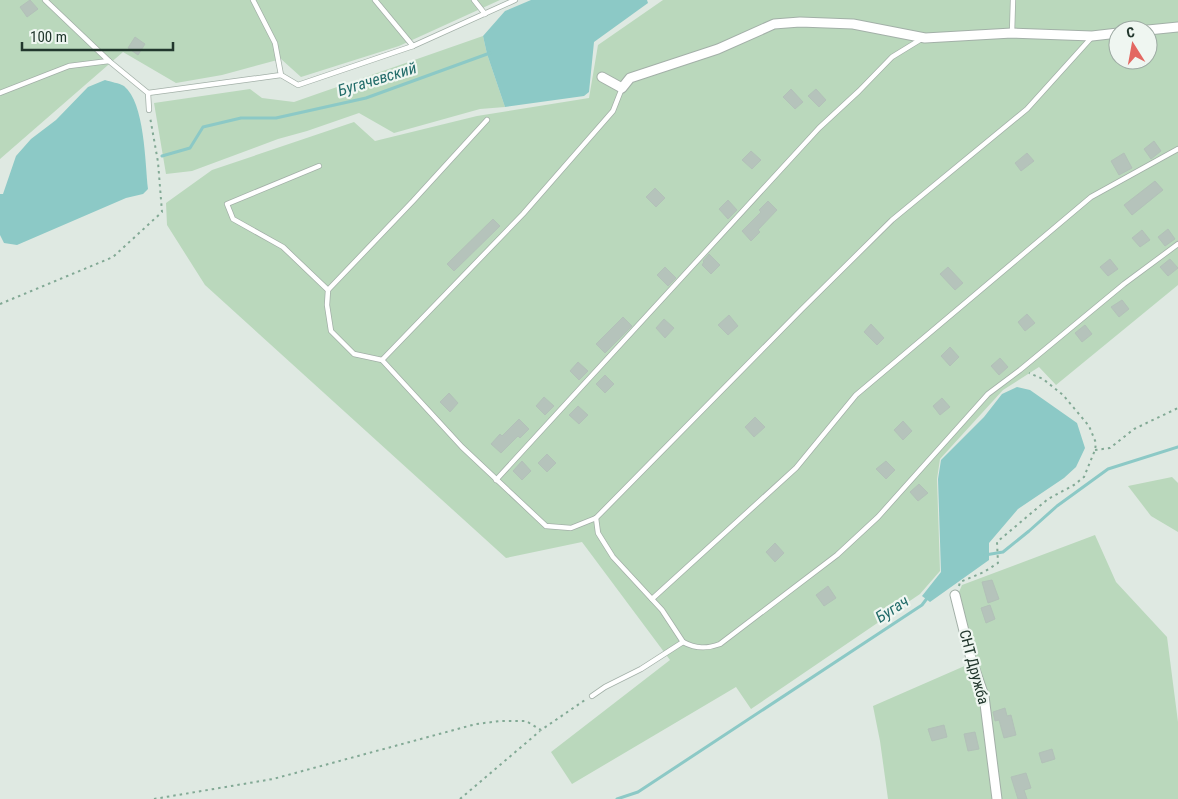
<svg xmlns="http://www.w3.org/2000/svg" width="1178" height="799" viewBox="0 0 1178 799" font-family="'Roboto Condensed',sans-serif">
<rect width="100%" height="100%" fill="#dfe9e2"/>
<g fill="#bad8bc" fill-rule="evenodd">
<path d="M0,0H500L399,46L301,77L281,59L222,75L176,83L123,52L0,159Z"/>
<path d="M663,0H1178V285L1056,385L1039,367L1003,390L940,459L937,479L940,571L920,594L751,709L736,687L572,784L551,752L670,660L582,542L506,558L205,285L167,225L166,203L212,170L354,122L375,141L477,116L589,98L598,45ZM1118,30H1148V60H1118Z"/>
<path d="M483,36L487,54L505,107L480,109L394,133L359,113L307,131L278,139L192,171L166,174L154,103L250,89L262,98L294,102Z"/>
<path d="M1172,477L1178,483V532L1151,516L1128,486Z"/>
<path d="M1095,535L1116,582L1167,637L1178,722V799H888L880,741L873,706L976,661L959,592L962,585Z"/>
</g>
<g fill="#8cc9c6">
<path d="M531,0H647L648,3L594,42L589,92L584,96L505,107L487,54L483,36L505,11Z"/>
<path d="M105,80C111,82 119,83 124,86C145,103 145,163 148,189L143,194L126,198L17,245L4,243L0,235V194H3L16,156L31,139L56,120L88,87Z"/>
<path d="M1017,387L1030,390L1077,423L1085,448L1076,467L1064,478L1018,509L989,543V560L930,602L922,596L941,572L938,479L941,460L984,417L1002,394Z"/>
</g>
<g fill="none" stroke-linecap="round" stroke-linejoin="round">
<g stroke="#8cc9c6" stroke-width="3">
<path d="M162,156L190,148L203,127L241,118H276L366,98L490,53"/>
<path d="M985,555L1003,552L1029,531L1057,506L1108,469L1178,447"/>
<path d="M617,799L638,792L922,605L928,597"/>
</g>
</g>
<g fill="#b5c3bb" stroke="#b2c1b8">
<path d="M30,0L38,9L27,17L20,7Z"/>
<path d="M135,37L145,44L138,55L128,48Z"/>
<path d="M791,89L803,102L795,109L783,97Z"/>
<path d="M816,89L826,100L819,107L808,96Z"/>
<path d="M1154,141L1161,151L1151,159L1144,149Z"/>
<path d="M751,151L761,160L752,169L742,160Z"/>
<path d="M1027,153L1034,161L1021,171L1015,163Z"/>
<path d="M1124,153L1132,168L1119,175L1111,161Z"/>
<path d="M1155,181L1163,190L1132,215L1124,205Z"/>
<path d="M655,188L665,198L656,207L646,197Z"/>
<path d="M728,200L737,210L728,219L719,209Z"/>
<path d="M768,201L777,210L758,230L760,232L751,241L742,231L761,212L759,210Z"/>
<path d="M493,219L500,226L454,271L447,264Z"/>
<path d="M1168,229L1175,239L1165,246L1158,237Z"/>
<path d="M1142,230L1150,240L1140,247L1132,238Z"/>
<path d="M709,254L720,265L711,274L702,265L704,262L703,261Z"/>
<path d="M1110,259L1118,269L1108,276L1100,267Z"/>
<path d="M1170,259L1178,268L1168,276L1160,267Z"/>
<path d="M665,267L676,278L668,286L657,275Z"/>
<path d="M948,267L963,283L955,290L940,274Z"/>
<path d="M1122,300L1129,309L1119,317L1111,307Z"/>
<path d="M1027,314L1035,323L1025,331L1018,322Z"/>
<path d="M729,315L738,326L728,335L718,325Z"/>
<path d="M623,317L632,326L605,353L596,344Z"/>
<path d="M664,319L674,328L665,338L656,328Z"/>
<path d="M871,324L884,338L877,345L864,332Z"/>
<path d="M1085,325L1092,334L1082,342L1075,333Z"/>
<path d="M950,347L959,357L950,366L941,356Z"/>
<path d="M1000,358L1008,367L999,375L991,366Z"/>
<path d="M578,362L588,371L579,380L570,371Z"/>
<path d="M605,375L614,384L605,393L596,384Z"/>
<path d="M449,393L458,403L450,412L440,402Z"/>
<path d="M544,397L554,406L545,415L536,406Z"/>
<path d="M942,398L950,407L940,415L933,406Z"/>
<path d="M578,406L588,415L579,424L569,415Z"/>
<path d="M755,417L765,427L754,437L745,427Z"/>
<path d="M519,419L529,429L520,438L518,436L501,453L491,444L500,434L502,436Z"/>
<path d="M903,421L912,431L903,440L894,430Z"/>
<path d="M547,454L556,463L547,472L538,463Z"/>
<path d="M522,461L531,471L522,480L513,471Z"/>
<path d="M886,461L895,470L886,479L876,469Z"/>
<path d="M919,484L928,493L918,501L910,492Z"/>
<path d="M775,543L784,553L775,562L766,552Z"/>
<path d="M992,580L999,599L988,603L982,582Z"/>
<path d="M828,586L836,598L824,606L816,595Z"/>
<path d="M990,605L995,619L986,623L981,608Z"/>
<path d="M1005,708L1007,716L1011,715L1016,735L1004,738L999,720L995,721L993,712Z"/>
<path d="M944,725L947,737L932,741L928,729Z"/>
<path d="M975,732L979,749L968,751L964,734Z"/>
<path d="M1052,749L1055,759L1042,763L1039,753Z"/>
<path d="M1026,773L1031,788L1024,790L1027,799H1018L1011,777Z"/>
</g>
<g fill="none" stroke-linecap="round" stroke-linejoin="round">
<defs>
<g id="service">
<path d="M45,0L109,61"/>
<path d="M375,0L413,46"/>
<path d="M474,0L485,14"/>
<path d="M1012,33L1013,0"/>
<path d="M281,75L298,85L413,46L515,0"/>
<path d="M622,88L613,111L523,214L382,360L462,447L546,526L571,528L596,518L802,309L892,220L1027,109L1092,37"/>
<path d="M0,93L69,66L109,61L148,93L281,75L275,43L253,0"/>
<path d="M148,93L149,110"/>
<path d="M319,166L227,204L233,219L283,247L328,290L327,305L331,331L354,354L382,360"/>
<path d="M328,290L413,201L487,120"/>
<path d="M496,480L819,128L859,91L892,57L923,38"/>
<path d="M596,518L598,533L613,557L662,610L683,642"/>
<path d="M652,599L796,468L856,395L1091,197L1178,149"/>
<path d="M592,696L605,687L641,669L683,642C696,649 707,649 720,644L837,555L878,517L988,394L1020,370L1124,284L1178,244"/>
</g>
<g id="minor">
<path d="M1148,30L1178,27"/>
<path d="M602,77L622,88L630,78L718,49L774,24L800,22L853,24L925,38L1012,33L1092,36L1118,33"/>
<path d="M955,595L970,655L984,696L997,799"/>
</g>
</defs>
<use href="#service" stroke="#a3b0a8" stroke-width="6"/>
<use href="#minor" stroke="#a3b0a8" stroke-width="11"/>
<g stroke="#82a995" stroke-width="2" stroke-dasharray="2.5 4" stroke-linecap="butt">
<path d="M0,304L113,257L162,212L158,162L150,117"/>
<path d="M1095,450L1110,448L1134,429L1178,408"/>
<path d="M959,586L960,582L984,572L998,563L997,542L1048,499L1074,485L1084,477L1095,450L1096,443L1089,426L1063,395L1043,379L1029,373"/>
<path d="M154,799L273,779L476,724L501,721H526L541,730L585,700"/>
<path d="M460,799L540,731"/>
</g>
<use href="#service" stroke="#fff" stroke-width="4.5"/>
<use href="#minor" stroke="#fff" stroke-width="9"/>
</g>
<g text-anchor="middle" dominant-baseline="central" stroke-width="4.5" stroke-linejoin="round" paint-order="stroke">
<g font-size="15" fill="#22372d" stroke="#eff6f1">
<text transform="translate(974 667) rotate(75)">СНТ Дружба</text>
</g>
<g font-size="16" font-style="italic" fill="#226c6a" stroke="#eff6f1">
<text transform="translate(377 79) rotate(-17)">Бугачевский</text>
<text transform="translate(892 609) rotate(-33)">Бугач</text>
</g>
</g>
<g transform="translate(1133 45) rotate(349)"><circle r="24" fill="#eff6f1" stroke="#9daaa3"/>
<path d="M0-4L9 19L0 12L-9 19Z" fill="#e36862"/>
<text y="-8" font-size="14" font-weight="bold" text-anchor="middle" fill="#22372d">С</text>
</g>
<path d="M22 42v8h151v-8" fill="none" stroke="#22372d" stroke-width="2.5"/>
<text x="30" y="42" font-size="15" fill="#22372d" stroke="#eff6f1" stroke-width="4" paint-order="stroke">100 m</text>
</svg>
